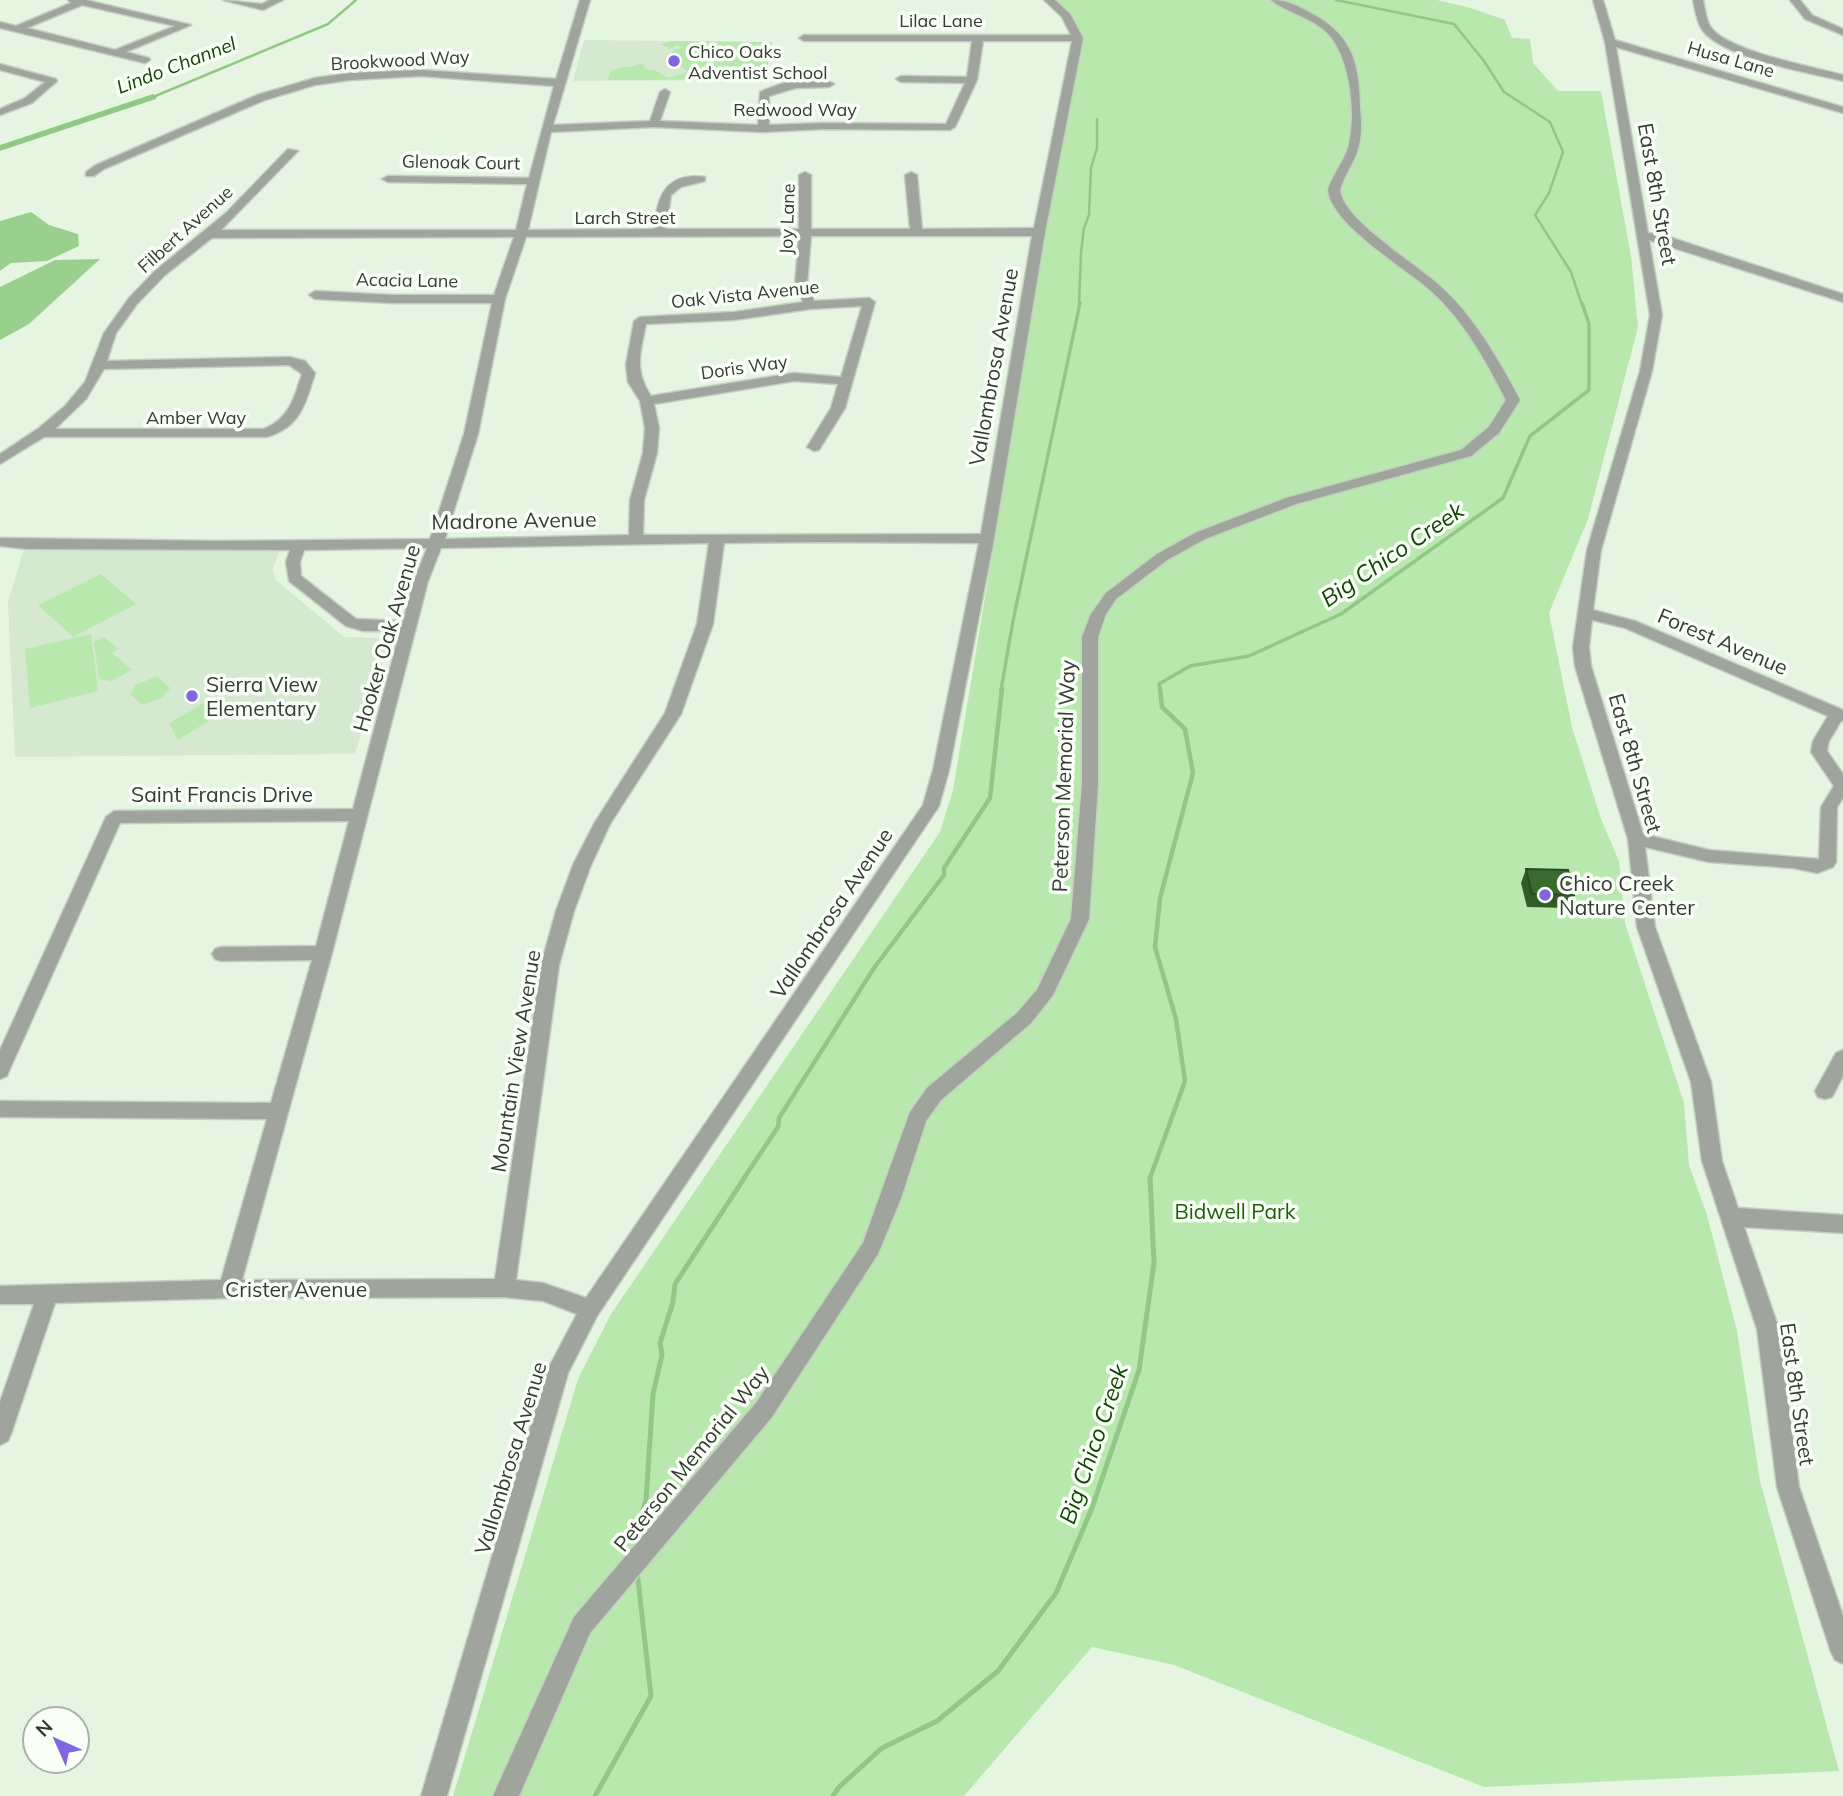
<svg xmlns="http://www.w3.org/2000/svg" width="1843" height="1796" viewBox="0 0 1843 1796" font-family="Mulish,sans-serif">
<rect width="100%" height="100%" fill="#e6f5e2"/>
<g fill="#d5e9d0">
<path d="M584,40L772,42L766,80L573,81Z"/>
<path d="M280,549L273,569L276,580L344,637L390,638L355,754L15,757L8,603L23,551Z"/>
</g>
<g fill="#b8e8ad">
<path d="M1049,0H1437L1471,8L1505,20L1512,38L1530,39L1533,63L1558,91H1601L1631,256L1638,327L1588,519L1549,613L1572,727L1601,819L1619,861L1625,923L1684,1103L1689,1165L1707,1215L1737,1331L1760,1481L1839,1771L1484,1787L1174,1665L1092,1647L964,1796H453L578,1379L611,1314L940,832L953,790L1078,38Z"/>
<path d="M673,41L772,42L765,79L608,80L610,71C621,66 632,68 643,63L645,69L655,70L668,78L688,72L671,57L672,51L682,48L677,45L670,49L661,44Z"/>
<path d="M101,574L136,604L73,637L38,605Z"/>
<path d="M91,634L98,691L30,708L25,649Z"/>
<path d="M104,637L118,649L112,653L132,670L111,681L99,679L94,642Z"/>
<path d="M157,676L170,688L162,698L142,705L130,694L136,685Z"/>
<path d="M213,698L226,710L178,740L169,723Z"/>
</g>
<g fill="#9ad08e">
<path d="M31,212L49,225L78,234L79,246L47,261L11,263L0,271V221Z"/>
<path d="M100,259L29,324L0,340V287L55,260Z"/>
</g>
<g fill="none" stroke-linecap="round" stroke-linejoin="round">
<g stroke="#92c886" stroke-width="2.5">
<path d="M1336,0L1454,24L1484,61L1504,92L1550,122L1563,152L1549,193L1535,215L1571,272L1582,305"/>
<path d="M153,97L328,24L356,0"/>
<path d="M1079,305L1081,252L1084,228L1089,215L1091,168L1097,148V119"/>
</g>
<g stroke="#92c886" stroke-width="3.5">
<path d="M1001,690L1013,621L1080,303"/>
<path d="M1160,690L1159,684L1190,666L1249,656L1341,614L1503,498L1530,436L1589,390V324L1582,303"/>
</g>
<g stroke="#92c886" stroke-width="4.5">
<path d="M744,1178L778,1127L779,1118L874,968L944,875V868L990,798L1002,688"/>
<path d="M1150,1178L1185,1081L1176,1019L1155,947L1160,898L1193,773L1185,729L1162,707L1160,688"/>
</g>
<g stroke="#92c886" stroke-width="5">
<path d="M643,1542L644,1538L637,1531L646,1500L653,1394L662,1355L660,1343L673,1302L675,1284L745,1177"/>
<path d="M595,1796L651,1696L637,1571"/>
<path d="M833,1796L839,1787L882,1748L937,1721L998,1671L1056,1593L1092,1508L1139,1370L1154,1263L1150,1177"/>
</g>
<path fill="#92c886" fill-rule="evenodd" d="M153,94L157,97L156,99L0,151V145Z"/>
<defs>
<g id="minor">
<path d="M68,0H86L191,25L126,52L149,58L150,60L145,63L0,28V22L16,26L71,3ZM82,5L175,26L115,50L27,28Z"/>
<path d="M223,0L262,4L270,0H283L263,10Z"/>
<path d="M580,0H590L553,125L650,121L660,92L665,89L670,92L660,121L758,125L760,92C779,83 816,72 834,84L829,87L796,88L769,96V125L824,123L946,124L965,83L901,82L896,79L901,76L967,77L972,41H804L799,38L804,35H1071L1062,17L1044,0H1055L1070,14L1083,38L1045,232L994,539L949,770L939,806L597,1316L568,1373L447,1796H421L547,1371L577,1314L543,1301L504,1297L229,1298L55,1303L11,1434L8,1441L0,1445V1402L34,1304H0V1286L221,1280L267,1119L0,1117V1101L271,1103L312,960L221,961L215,959L212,954L215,949L221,947L316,946L349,821L120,823L9,1071L7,1076L0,1079V1050L106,817L114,811L353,809L400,631H363L346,626L289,581L286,562L290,550L27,549L0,546V538L216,541L430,539L464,434L492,303H392L315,299L309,295L315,291L392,295H494L514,237L212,238L165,275L137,304L116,333L107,361L290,357L305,361L315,373C306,403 300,428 266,437H44L0,464V454L39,428L65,406L85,382L104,333L129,298L156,270L226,213L288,149L298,151L221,230H516L527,184L388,182L382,179L388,176L529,178L554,86L421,76L350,80L315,85L265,100L104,169L94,176H86V172L96,165L257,95L315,78L350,73L421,70L556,79ZM983,41H1072L1034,228L922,229L917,175L911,172L905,175L910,229H811V175L805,172L799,175V229H666L671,195L681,187L705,181V177C665,172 657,197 654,229L528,230L551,132L654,127L763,132L824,129L950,130L955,127L977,80ZM799,236L795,285L803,302L734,312L640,317L634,321L626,365L628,382L640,401L645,428L643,453L630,500L629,535L445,539L478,434L505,299L526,237ZM811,236H1032L981,534L643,535L644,500L657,453L659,428L654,404L794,381L838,384L831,408L807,447L814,451L819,450L845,408L875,302L869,298L814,301L807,285ZM862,306L841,377L794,373L651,396C634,370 640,354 646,324L734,320L810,309ZM289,365L302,374C294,398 290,418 264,429H55L86,399L104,369ZM823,542L979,543L933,770L923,805L586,1298L543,1283L516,1280L559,965L574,911L591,865L610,824L681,714L713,624L724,543ZM709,543L697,624L665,713L595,822L573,865L556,911L541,965L495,1279L242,1280L332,953L428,581L441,548ZM427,548L414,581L403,621L356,619L301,576L300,562L304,550Z"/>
<path d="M1271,0C1285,0 1294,4 1307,11C1351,33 1359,60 1360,107C1361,120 1362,133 1359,145C1356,161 1344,174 1340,190C1342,219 1417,265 1439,285C1474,316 1498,359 1520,400L1499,433L1471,456L1296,504L1205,539L1167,560L1116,599L1106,614L1098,637V784L1089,919L1053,995L1031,1023L941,1100L926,1121L901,1198L878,1254L772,1417L590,1633L519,1796H493L574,1617L756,1403L863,1243L910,1112L927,1088L1017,1013L1037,990L1071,919L1082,784V637L1091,614L1106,593L1157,554L1195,533L1286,498L1461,450L1489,427L1506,400C1486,361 1464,320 1430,290C1405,268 1331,224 1328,190C1332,176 1342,164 1347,151C1358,118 1351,51 1323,29C1307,16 1286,12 1271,0Z"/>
<path d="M1593,0H1603L1615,40L1843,107V113L1616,47L1648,233L1663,235L1843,294V302L1649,240L1662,315L1652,371L1601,550L1593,610L1635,621L1843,710V721H1841L1829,741L1827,751L1843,774V798L1837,807L1836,862L1833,867L1817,873L1793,868L1709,862L1645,847L1655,927L1711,1082L1722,1161L1738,1208L1843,1215V1233L1744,1227L1779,1329L1799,1487L1843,1616V1664L1835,1660L1831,1652L1777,1487L1757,1329L1702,1161L1691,1082L1637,927L1628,839L1575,666L1573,647L1587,550L1640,371L1650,315L1605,42ZM1592,620L1625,628L1828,716L1813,741L1811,752L1834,786L1821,807L1819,859L1709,850L1643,834L1591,666L1589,647Z"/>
<path d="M1693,0H1703C1705,9 1706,19 1710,26C1725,51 1814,67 1843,75V81C1810,73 1724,58 1703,31C1697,23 1695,10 1693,0Z"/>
<path d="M1790,0H1800L1812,15L1843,29V35L1805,19Z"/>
<path d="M0,64L56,79L57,81L32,103L0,115V109L25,98L45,82L0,70Z"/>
<path d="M1843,1050V1076L1832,1097L1825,1099L1818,1097L1815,1091L1836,1053Z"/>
</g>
</defs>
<use href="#minor" stroke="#c3d0bf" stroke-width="3"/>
<use href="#minor" fill="#9fa59d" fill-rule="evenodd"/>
</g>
<path fill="#315c28" d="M1526,869L1574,895L1569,908L1527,907L1521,883Z"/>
<path fill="#396b2e" stroke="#284b20" stroke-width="2" d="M1526,869L1568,870L1574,895L1532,894Z"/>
<g fill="#8166e1" stroke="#f9fff7" stroke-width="2.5">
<circle cx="674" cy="61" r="7"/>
<circle cx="192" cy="696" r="7"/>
<circle cx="1545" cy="895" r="7"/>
</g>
<g text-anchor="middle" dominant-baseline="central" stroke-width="7" stroke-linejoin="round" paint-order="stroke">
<g font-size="18" fill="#353b34" stroke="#f9fff7">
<text x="941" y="20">Lilac Lane</text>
<text transform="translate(1731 59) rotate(16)">Husa Lane</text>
<text transform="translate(400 60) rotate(-3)">Brookwood Way</text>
<text x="795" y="109">Redwood Way</text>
<text transform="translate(461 162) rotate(1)">Glenoak Court</text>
<text x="625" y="217">Larch Street</text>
<text transform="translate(787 219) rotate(-88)">Joy Lane</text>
<text transform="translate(185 229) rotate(-42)">Filbert Avenue</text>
<text transform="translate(407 280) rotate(1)">Acacia Lane</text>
<text transform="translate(745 294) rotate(-6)">Oak Vista Avenue</text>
<text transform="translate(744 367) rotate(-8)">Doris Way</text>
<text x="196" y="417">Amber Way</text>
</g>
<g font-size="18" fill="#353b34" stroke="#f9fff7" text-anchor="start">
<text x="688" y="51">Chico Oaks<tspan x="688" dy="21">Adventist School</tspan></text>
</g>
<g font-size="19" font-style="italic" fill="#104501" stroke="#f9fff7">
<text transform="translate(176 65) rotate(-21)">Lindo Channel</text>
</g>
<g font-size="21" fill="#353b34" stroke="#f9fff7">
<text transform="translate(1658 194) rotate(80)">East 8th Street</text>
<text transform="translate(993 367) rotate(-80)">Vallombrosa Avenue</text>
<text transform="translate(514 520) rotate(-1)">Madrone Avenue</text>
<text transform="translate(386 638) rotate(-74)">Hooker Oak Avenue</text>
<text transform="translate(1723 641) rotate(23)">Forest Avenue</text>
<text transform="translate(1636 763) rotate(74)">East 8th Street</text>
<text transform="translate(1063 776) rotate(-88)">Peterson Memorial Way</text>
<text x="222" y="794">Saint Francis Drive</text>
<text transform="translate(831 913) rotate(-56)">Vallombrosa Avenue</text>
<text transform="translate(515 1061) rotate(-81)">Mountain View Avenue</text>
<text x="296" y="1289">Crister Avenue</text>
<text transform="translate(1798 1394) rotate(82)">East 8th Street</text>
<text transform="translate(510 1458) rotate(-73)">Vallombrosa Avenue</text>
<text transform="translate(691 1458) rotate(-51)">Peterson Memorial Way</text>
</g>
<g font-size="21" fill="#353b34" stroke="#f9fff7" text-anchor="start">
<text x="206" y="684">Sierra View<tspan x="206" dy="24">Elementary</tspan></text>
<text x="1559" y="883">Chico Creek<tspan x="1559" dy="24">Nature Center</tspan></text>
</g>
<g font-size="21" fill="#1c6104" stroke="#f9fff7">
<text x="1235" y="1211">Bidwell Park</text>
</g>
<g font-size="23" font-style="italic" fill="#104501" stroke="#f9fff7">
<text transform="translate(1392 554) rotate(-34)">Big Chico Creek</text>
<text transform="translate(1093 1444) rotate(-71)">Big Chico Creek</text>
</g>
</g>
<g transform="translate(56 1740) rotate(315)"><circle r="33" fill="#f9fff7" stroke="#abb1a9" stroke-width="2"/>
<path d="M0-5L12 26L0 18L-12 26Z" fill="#8166e1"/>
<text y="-10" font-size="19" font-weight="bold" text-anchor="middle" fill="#353b34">N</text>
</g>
</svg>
